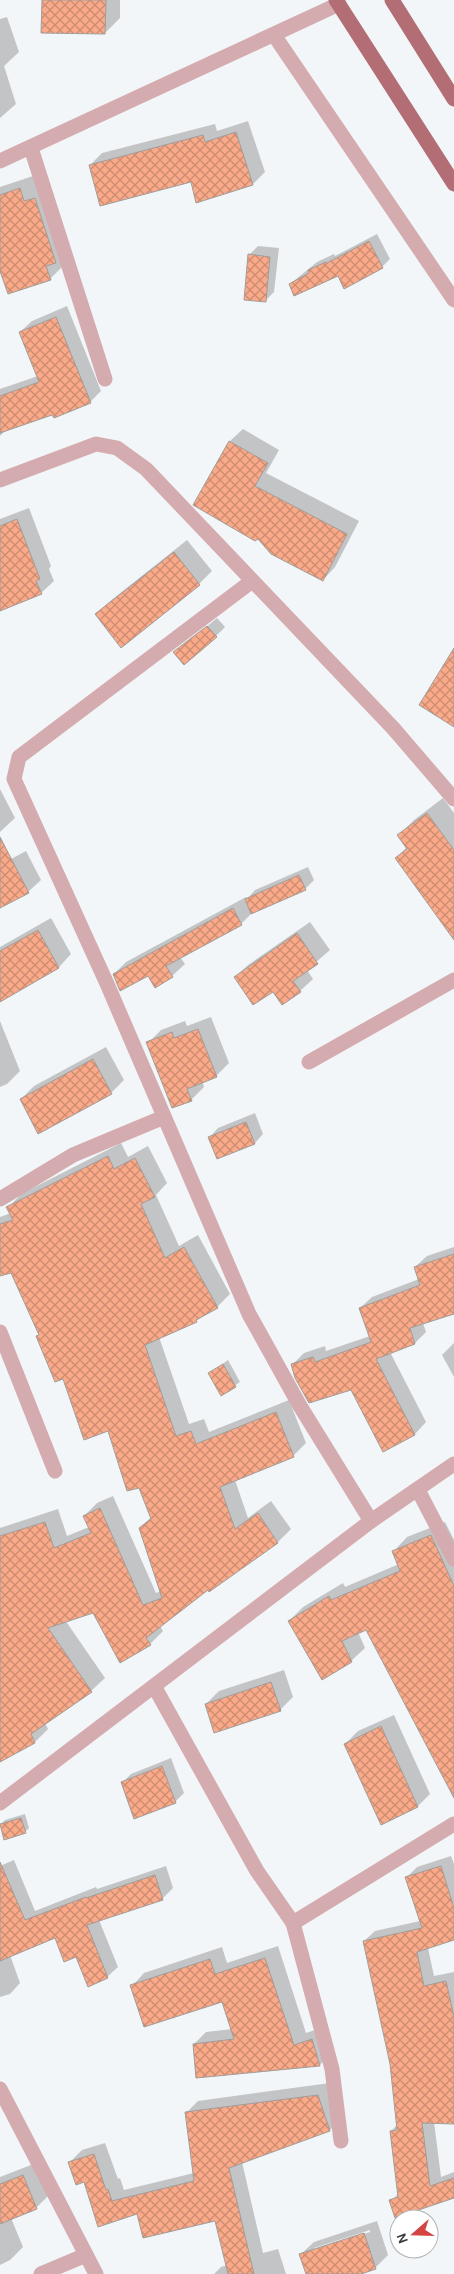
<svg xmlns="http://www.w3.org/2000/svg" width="454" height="2274" viewBox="0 0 454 2274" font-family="Karla,sans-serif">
<defs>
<pattern id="building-cross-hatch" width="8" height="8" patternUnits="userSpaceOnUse" patternTransform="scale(1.25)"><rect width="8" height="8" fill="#faaa89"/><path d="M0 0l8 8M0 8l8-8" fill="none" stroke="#cc8c71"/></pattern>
</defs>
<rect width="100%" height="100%" fill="#f3f6f8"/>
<g fill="#0003" fill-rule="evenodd">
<path d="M43,0H120V18L105,33Z"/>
<path d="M7,17L19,52L4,66L16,104L0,118V19Z"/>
<path d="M248,121L265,172L253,184L197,201L192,180L90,165L102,153L215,124L217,131Z"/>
<path d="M33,176L63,266L50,279L0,268V187Z"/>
<path d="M377,234L390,259L382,267L290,284L317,262L334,254L335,256Z"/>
<path d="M258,246L279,248L274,292L265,301L249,255Z"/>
<path d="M67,306L101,391L90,402L3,430L4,432L0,436V389L38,376L20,332L32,321Z"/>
<path d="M243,429L279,450L266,473L359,521L335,567L323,580L258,537L195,504L230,441Z"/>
<path d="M29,508L51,566L49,569L54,581L41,593L0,609V519Z"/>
<path d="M187,540L212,571L199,584L122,646L96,614L109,602Z"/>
<path d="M217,618L225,627L216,636L175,653Z"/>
<path d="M0,789L15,818L0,832Z"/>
<path d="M443,798L454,813V938L396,858L407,847L399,835L414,820Z"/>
<path d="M26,851L41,880L28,892L0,907V865Z"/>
<path d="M308,867L314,880L305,889L253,912L241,924L180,957L185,964L172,976L155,986L148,974H114L126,962L246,897L247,899L255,890Z"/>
<path d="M51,918L71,954L59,967L0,1000V947Z"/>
<path d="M310,922L330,950L307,970L313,979L300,991L235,977L248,965Z"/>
<path d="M211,1017L229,1063L216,1076L202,1081L204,1087L191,1100L148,1043L161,1030L185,1021L187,1026Z"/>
<path d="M0,1021L20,1071L7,1084L0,1087Z"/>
<path d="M106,1047L124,1080L111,1093L39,1132L21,1099L34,1086Z"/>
<path d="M255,1113L263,1134L255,1143L218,1158L210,1137L218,1128Z"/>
<path d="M121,1143L128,1157L148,1146L167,1183L156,1195L179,1246L198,1235L230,1294L217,1307L196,1321L159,1337L189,1424L204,1419L209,1432L289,1400L306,1443L293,1456L235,1480L248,1518L271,1501L291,1529L278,1542L209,1590L208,1589L160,1626L163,1631L150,1644L93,1611L65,1620L105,1678L91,1691L45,1723L48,1729L35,1742L0,1762V1528L58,1509L67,1536L89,1527L84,1516L97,1503L113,1496L156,1593L161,1591L140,1528L151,1517L139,1486L109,1430L63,1377L38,1336L40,1334L12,1271L0,1265V1217L11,1213L8,1208L21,1194Z"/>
<path d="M454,1247V1313L423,1323L426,1332L415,1343L390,1352L426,1422L415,1434L384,1450L352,1388L292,1365L304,1353L325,1346L326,1351L370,1336L360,1308L372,1297L419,1279L415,1267L427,1256Z"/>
<path d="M454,1343V1377L442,1355Z"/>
<path d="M228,1360L240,1382L222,1394L210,1373Z"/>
<path d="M445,1522L454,1540V1787L366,1628L358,1632L365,1648L351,1661L289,1621L303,1607L343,1583L345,1587L399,1564L394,1551L407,1537Z"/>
<path d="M284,1670L293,1697L280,1710L206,1704L219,1691Z"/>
<path d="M394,1715L430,1794L418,1806L345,1744L358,1731Z"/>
<path d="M171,1758L184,1793L175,1802L122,1783L131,1774Z"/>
<path d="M25,1814L29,1828L25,1832L1,1824L5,1820Z"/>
<path d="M451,1856L454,1864V1939L428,1948L434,1976L454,1972V2123L434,2122L441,2177L454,2172V2196L391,2201L399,2193L391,2131L398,2124L391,2064L364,1941L375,1931L420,1921L407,1877L417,1867Z"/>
<path d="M14,1860L35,1911L96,1887L97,1889L166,1866L173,1888L163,1898L99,1920L118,1967L107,1977L76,1955L55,1936L10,1955L20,1983L10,1994L0,1997V1866Z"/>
<path d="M278,1946L306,2033L324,2027L332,2052L320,2065L198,2076L194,2044L206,2032L232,2029L223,2000L132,1986L144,1973L222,1947L227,1963Z"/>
<path d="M330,2083L341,2118L330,2130L242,2162L263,2253L278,2249L286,2274H214L221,2267L227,2265L216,2219L138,2213L99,2225L84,2181L70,2162L82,2150L105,2143L118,2179L120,2178L124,2190L194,2173L186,2113L198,2101Z"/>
<path d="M36,2163L49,2195L36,2208L11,2218L23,2247L10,2260L0,2265V2177Z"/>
<path d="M377,2221L388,2255L375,2268L357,2274H307L301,2254L314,2242ZM370,2230V2232L314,2250V2248Z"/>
</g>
<g fill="url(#building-cross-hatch)" stroke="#a09d9b">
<path d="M42,0H106L105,34L41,33Z"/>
<path d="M236,132L253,185L196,203L191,182L100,206L89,165L203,135L205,142Z"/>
<path d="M20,188L24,201L35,198L56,263L46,266L51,280L8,294L0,271V195Z"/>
<path d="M369,241L383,268L344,289L338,276L294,296L289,284L309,273L308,270L326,262L327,263Z"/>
<path d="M248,254L270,257L266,302L244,300Z"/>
<path d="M56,317L91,403L54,418L52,415L0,433V396L39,382L19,332Z"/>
<path d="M229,441L268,463L255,486L347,534L323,581L271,554L258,539L255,541L193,505Z"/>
<path d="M17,519L40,579L36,581L42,594L0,611V526Z"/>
<path d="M174,552L200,585L121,648L95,614Z"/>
<path d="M207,626L217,637L184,665L173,652Z"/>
<path d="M454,648V727L419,705Z"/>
<path d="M427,813L454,850V940L395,858L407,849L397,835Z"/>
<path d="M0,837L29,893L0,908Z"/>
<path d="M299,875L306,890L251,914L245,899Z"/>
<path d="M233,908L242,925L166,966L173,977L155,988L148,976L120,991L113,974Z"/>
<path d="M38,930L59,968L0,1002V951Z"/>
<path d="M297,933L318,964L293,981L301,992L282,1005L273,992L253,1005L234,977Z"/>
<path d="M198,1029L217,1077L187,1089L192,1101L172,1108L146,1042L172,1032L174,1038Z"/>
<path d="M93,1059L112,1094L38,1134L20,1099Z"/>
<path d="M246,1122L255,1144L217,1159L208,1137Z"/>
<path d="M108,1156L114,1169L135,1158L155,1197L141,1204L165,1258L184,1247L218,1308L196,1320L197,1322L145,1345L176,1436L191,1431L196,1444L276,1412L294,1457L220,1487L235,1529L258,1513L278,1543L209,1592L208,1590L146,1638L151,1645L120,1663L93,1613L48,1628L92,1692L31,1734L35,1743L0,1762V1536L45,1522L54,1548L91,1533L83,1516L100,1508L143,1605L162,1598L139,1528L151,1519L139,1488L127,1491L108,1431L84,1440L63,1379L55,1382L36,1336L39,1335L11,1273L0,1276V1224L13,1220L6,1207Z"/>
<path d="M454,1254V1314L410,1328L415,1344L376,1359L415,1435L383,1452L351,1390L309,1403L295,1378L291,1364L313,1357L315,1362L371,1342L359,1308L420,1285L414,1267Z"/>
<path d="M223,1364L236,1387L221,1396L208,1373Z"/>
<path d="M431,1535L454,1586V1798L366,1630L342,1641L352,1662L322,1680L288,1621L329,1596L331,1600L400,1571L392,1551Z"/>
<path d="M271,1682L281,1711L214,1733L205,1704Z"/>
<path d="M381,1726L418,1807L381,1825L344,1744Z"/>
<path d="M162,1766L176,1803L134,1819L121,1782Z"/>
<path d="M21,1818L26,1833L4,1840L0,1824Z"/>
<path d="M0,1862L25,1920L86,1897V1898L155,1875L163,1900L87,1925L108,1978L88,1987L76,1957L64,1962L55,1938L0,1961Z"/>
<path d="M441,1866L454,1908V1940L417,1952L424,1986L446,1981L454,2017V2124L422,2123L430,2186L454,2178V2198L395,2218L389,2200L398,2197L390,2131L397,2130L390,2064L363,1941L422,1928L405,1877Z"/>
<path d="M265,1958L294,2045L312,2039L320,2066L196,2078L193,2044L234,2039L222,2002L144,2027L130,1985L210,1959L215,1974Z"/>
<path d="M318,2095L330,2131L229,2168L254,2274H228L215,2221L143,2238L137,2214L98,2227L84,2182L76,2185L68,2162L94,2154L106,2190L108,2189L112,2201L194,2181L185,2112Z"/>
<path d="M23,2175L37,2209L0,2224V2184Z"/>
<path d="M364,2233L376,2269L361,2274H306L299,2254Z"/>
</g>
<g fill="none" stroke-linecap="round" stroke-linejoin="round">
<g stroke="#d4acaf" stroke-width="15">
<path d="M274,35L454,300"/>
<path d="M31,148L105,379"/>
<path d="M0,161L339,4"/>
<path d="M0,480L96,444L117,448L146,469L393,728L454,799"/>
<path d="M252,581L19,757L14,779L108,986L249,1314L300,1406L371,1521"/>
<path d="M309,1062L454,980"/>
<path d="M0,1199L73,1155L164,1117"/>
<path d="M0,1332L55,1471"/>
<path d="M418,1490L454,1559"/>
<path d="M154,1686L257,1871L293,1923L332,2069L341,2141"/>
<path d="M0,1803L371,1521L454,1464"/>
<path d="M293,1923L454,1824"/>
<path d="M0,2089L96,2274"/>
<path d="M41,2274L86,2255"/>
</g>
<g stroke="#b36d74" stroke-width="15">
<path d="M336,0L454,184"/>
<path d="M392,0L454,99"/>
</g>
</g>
<g transform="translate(414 2234) rotate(250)"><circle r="24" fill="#ffffff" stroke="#b1b1b1"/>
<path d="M0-4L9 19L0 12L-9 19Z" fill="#d34443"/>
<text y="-8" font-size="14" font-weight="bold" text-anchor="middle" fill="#3b3c3d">N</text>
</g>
</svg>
